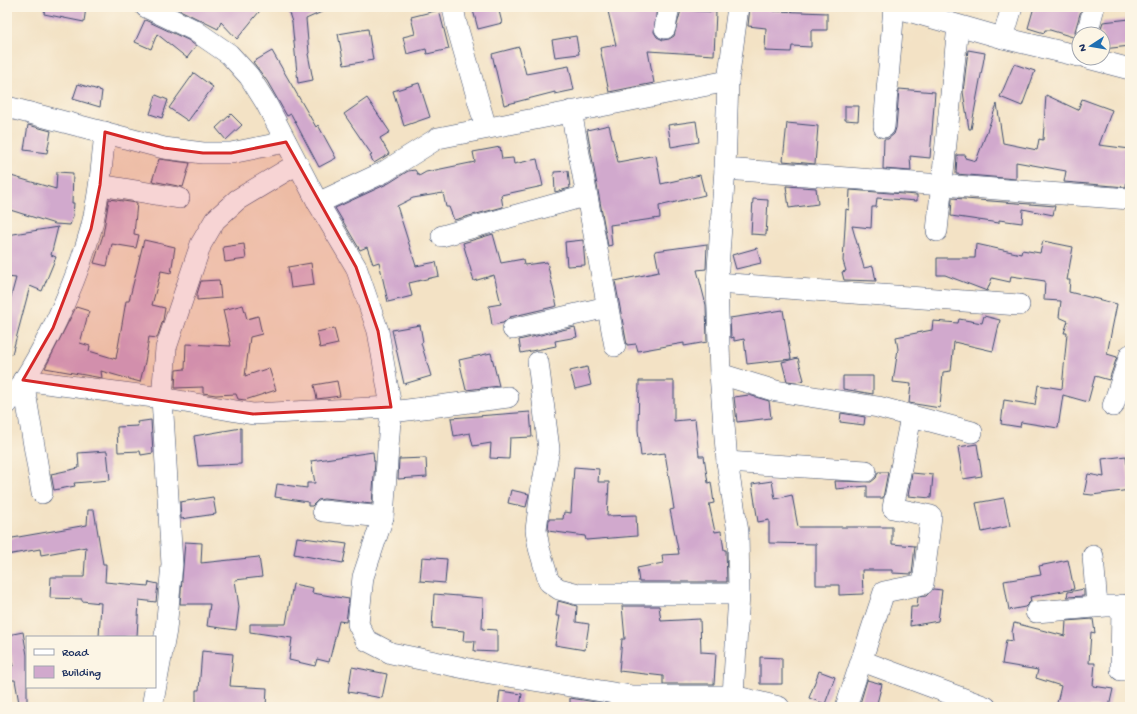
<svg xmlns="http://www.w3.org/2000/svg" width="1137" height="714" viewBox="0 0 1137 714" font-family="'Gochi Hand',sans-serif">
<rect width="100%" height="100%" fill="#fcf5e5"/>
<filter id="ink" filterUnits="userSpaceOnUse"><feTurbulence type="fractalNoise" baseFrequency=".025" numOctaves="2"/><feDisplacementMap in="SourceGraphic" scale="8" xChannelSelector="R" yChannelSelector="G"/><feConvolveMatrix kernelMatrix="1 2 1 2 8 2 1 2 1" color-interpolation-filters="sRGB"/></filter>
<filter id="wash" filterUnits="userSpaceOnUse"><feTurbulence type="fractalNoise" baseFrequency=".012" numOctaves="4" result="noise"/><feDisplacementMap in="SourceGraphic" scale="16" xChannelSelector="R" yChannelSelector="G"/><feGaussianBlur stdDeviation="0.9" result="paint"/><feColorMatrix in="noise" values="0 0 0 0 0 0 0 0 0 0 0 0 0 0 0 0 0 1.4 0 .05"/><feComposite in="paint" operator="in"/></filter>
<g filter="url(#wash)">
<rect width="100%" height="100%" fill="#f3e2c5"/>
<g id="blocks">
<g fill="#d1a9cd">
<path d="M45,7H86L84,22L44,14Z"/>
<path d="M174,7H263L237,39L221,22L218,29Z"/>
<path d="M287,7H333L306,19L309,53L308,54L313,80L298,83L292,22Z"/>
<path d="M486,7H498L502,23L478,29L473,10Z"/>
<path d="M607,7H657L654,32L657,37L663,40L669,39L674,36L681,10L716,12L714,55L648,51L654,83L609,92L600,48L616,45Z"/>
<path d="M750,7H774V11L827,13V30H811V47L792,46L791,52L765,51L766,28L748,26Z"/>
<path d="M1034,7H1082L1075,31L1076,38L1050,30H1045L1044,33L1028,28Z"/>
<path d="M439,10L449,49L427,54L426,49L407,54L403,37L415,34L411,17Z"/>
<path d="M1130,19V46L1103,49V34H1099L1103,22Z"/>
<path d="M145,20L188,40L196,46L187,58L157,34L151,49L135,42Z"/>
<path d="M368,29L373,60L344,65L338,34Z"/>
<path d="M576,36L579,54L555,57L552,40Z"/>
<path d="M519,47L526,74L569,66L574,90L555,94V92L504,105L492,54Z"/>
<path d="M968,50L985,53L971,129H969L963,92Z"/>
<path d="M272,51L316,127L318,125L336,158L319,167L291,114L287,116L267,81L253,62Z"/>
<path d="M1014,64L1035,71L1022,106L1000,97Z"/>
<path d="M194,73L213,87L188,121L169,108Z"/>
<path d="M419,83L430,117L404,126L393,91Z"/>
<path d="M78,84L102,91L100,107L73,99Z"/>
<path d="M899,89L935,92L930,158L910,156L911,171L883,169L884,139H888L894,134L896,128Z"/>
<path d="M156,95L168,100L162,118L150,114Z"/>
<path d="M1046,95L1078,110L1082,99L1112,110L1099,145L1130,149L1126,187L1064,182L1066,171L1016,162V179L956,174L957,155H966L965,158L976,161L997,104L1003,143L1037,150L1039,139L1043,140Z"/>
<path d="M367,98L390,132L380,138L389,154L374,163L370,156L372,155L344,114Z"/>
<path d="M845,106H859L858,121L845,120Z"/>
<path d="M231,114L242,125L226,140L216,128Z"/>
<path d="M696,121L699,142L671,147L668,125Z"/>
<path d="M787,123L818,126L815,164L783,161Z"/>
<path d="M28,125L51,131L47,153L24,150Z"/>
<path d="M609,125L618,162L656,155L661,184L700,175L705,195L659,206L660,218L610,225L612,245L608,246L587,130Z"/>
<path d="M500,147L502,159L513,158L514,164L537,159L543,186L501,195L503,207L454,220L449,207H446L443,193L413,198L397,206L416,266L436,262L439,276L409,283L412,296L388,302L379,262L373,264L367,247L360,250L335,208L389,183L408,171L415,170L419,176L426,172L475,162L473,152Z"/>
<path d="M159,159L190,163L183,187L152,181Z"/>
<path d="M568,171L570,188L555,192L554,172Z"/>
<path d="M57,172L73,173L72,203H74L73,216L70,225L55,224L7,209V188L11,176L56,189Z"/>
<path d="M786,186L816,188L818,204L789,208Z"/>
<path d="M850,190L917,195V201L877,198L876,207H872L871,228L852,226L864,268L873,266L876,281L844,280L842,272L846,271L843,261L846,209L849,210Z"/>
<path d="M952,198L1055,206L1053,215L1023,209L1022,223L999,220V223L951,216Z"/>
<path d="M109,199L137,203L134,234L139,235L136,248L112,244L107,266L94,263L103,235Z"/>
<path d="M753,199L768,200L766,235L751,234Z"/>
<path d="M58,227L51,255L56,257L42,291L30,286L12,354L7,353V311L16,278L7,277V235Z"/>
<path d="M493,234L501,263L523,259L524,265L547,262L557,306L510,317L503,323L492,325L489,306L501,304L494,275L474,281L463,243Z"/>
<path d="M144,240L175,247L171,273L161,271L152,305L165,308L163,320L157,338L149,337L145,362L140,382L101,371L102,378L45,368L76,307L89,311L80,343L90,346L89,351L116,359L126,301H129Z"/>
<path d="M583,240L585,265L567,266L565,242Z"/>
<path d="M1043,241L1073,247L1067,280H1070L1069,292L1117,304L1107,354L1117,357L1109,380L1095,376L1088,402L1063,395L1058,428L1021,422L1020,427L1001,424L1004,400L1035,405L1038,385L1062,389L1067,333H1064L1068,321L1059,317L1061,301L1044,300L1045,281L1011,276L1010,282L992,278L987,291L945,275H937V258H975L976,244L1021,254L1022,250L1040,253Z"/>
<path d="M244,244L246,259L225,262L223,247Z"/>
<path d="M707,244L706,269L697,270L706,305L707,342L684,346V343L638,351L636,344L627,345L615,281L659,272L655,251Z"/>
<path d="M757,248L761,263L736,269L732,255Z"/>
<path d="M311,263L314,285L291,288L288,267Z"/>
<path d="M219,280L221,298L197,300V294L201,281Z"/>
<path d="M243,305L247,319L258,316L262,334L250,337L245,376L269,368L276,390L245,400L238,399L236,394L216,395L203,393V387L175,388L176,370L185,369L186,344L231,346L223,310Z"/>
<path d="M783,310L791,359L747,364L744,339L734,341V337L731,338L730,318Z"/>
<path d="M984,316L1000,320L993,351L954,342L951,371L943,372L940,408L909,403L911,384L893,382L898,349L896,337L932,330L933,321L958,323L959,319L982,323Z"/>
<path d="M420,325L423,342L421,343L431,376L404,384L392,330Z"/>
<path d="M575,327L577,337L555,341L556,346L521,353L519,340Z"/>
<path d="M334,328L338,344L320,348L317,332Z"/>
<path d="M491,353L499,386L466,390L459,360Z"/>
<path d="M798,358L804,380L796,382L787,381L782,362Z"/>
<path d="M587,367L591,385L575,389L570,371Z"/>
<path d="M843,376H873V394L843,389Z"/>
<path d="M337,381L340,396L317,399L314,385Z"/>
<path d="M639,381H674V421L695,419L699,456H704L708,483L711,482L714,503L709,504L715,532L721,531L724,550H726L727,582H639L637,568L663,563L662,555L679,554L670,510L674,509L665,453L641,456L638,430Z"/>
<path d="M749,395L769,401L771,418L737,422L734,397Z"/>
<path d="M530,412L532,437L510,438L509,459L490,458L491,443L473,446L470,433L454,436L451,418Z"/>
<path d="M841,413L865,417L864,425L840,422Z"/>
<path d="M151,420L153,453L141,455L140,451L118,452L117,427L138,426L137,422Z"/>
<path d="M241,428V464L198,466L194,436Z"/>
<path d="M977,444L982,476L963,479L958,447Z"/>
<path d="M107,451L110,480L74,483L75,486L54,490L51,474L79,468L78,453Z"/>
<path d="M373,452L374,461H375L372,504L324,499L318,500L312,506H308V502L275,497L277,484L307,488V483H315L311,461Z"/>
<path d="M1126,456L1130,490L1092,495L1084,494L1088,474L1104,477L1102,459Z"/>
<path d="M426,458L427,477L398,479L399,459Z"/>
<path d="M574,467L599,469L598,482H609L607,516L636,515L637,536L586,540L585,536L548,531L549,519H563L564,512L571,513Z"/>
<path d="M878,472H888L883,498H867V486L836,489L835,481L871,482L876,478Z"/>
<path d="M912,473L933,475L931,498L908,496Z"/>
<path d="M772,481L775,499L792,495L798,527H892V544L915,546L912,574L892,573V570H862L863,594L839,595V585H816V544L769,543V520L758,522L752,484Z"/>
<path d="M511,490L529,494L526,507L508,503Z"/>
<path d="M213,497L216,514L181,519L180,502Z"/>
<path d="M1004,498L1010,526L982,532L976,503Z"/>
<path d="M88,510H94L103,564H106L105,582L148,586L149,582L158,584L156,602L139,600L137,637H99L101,603L82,601V599L50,598L51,577H84L86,547L41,555L40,549L7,555V539L87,525Z"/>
<path d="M297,537L347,544L343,563L294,554Z"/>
<path d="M185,542L202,543L201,563L259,557L262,577L235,580L239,607L236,630L207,626L210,604H180Z"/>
<path d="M422,557L447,559L445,583L420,581Z"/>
<path d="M1068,560L1074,589L1030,597L1031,601L1025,607L1009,610L1004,581L1041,575L1039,566Z"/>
<path d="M293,584L313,588L312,593L349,599L346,622L339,621L329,662L317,659L315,666L289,660L292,638L250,632V624H286Z"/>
<path d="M933,589L942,590L938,621L910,626L911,607H917L918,597L926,596Z"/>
<path d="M1084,589V596L1067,597L1068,592Z"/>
<path d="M434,594L483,598L482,629L497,630V652L474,651L475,641H463L464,631L432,628Z"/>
<path d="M558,601L577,606L576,622L589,624L585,650L555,645L560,616H556Z"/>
<path d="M622,606H659L661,621L700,619L701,652L716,653L714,684H663V676L619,671L622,639H625Z"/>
<path d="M1093,619L1095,633L1091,632L1089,663H1095L1093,686L1113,689L1109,707H1056L1061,686L1036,678L1038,670L1002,664L1006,640L1013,641L1012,632L1014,623L1065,636L1066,621Z"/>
<path d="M23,632L27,655V702L19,703L15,680H7V666H13L8,635Z"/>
<path d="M202,651L233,654L230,686L267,688L266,707H196V690H199Z"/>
<path d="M760,657L782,658V684H760Z"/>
<path d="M352,667L387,674L382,698L348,692Z"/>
<path d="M819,671L835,677L825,704L809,698Z"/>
<path d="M867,680L882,684L876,707H859Z"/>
<path d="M500,691L522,694L520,707H498Z"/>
<path d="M570,698L608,704V707H570Z"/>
</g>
</g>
</g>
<g filter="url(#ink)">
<use href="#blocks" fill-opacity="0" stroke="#3b4a6d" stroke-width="1"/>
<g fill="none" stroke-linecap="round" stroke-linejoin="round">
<defs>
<g id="minor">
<path d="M146,7L194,30L229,54L249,76L266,103L318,203L356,267L378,331L391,407L383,517L363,577L358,624L366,640L391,653L484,672L632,696H733L779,707"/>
<path d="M453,7L456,23L486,128"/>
<path d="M894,7L1003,38L1079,56"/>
<path d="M665,28L669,7"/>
<path d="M1087,34L1094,7"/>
<path d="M1003,38L1012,7"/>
<path d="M1088,58L1130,69"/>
<path d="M7,107L164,148L203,153H231L286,142"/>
<path d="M571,111L615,346"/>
<path d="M884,127L894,7"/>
<path d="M725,169L1130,199"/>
<path d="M100,185L179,198"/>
<path d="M318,203L384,172L438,138L728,81"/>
<path d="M937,231L958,26"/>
<path d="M442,236L585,196"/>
<path d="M717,283L1019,305"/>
<path d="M513,329L607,307"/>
<path d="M538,362L549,449L540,498L536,530L539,548L549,582L559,589L578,594H739"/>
<path d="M720,374L776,391L878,407L972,432"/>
<path d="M7,404C42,359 76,284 91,229C99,197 102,164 105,132"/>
<path d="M1113,406L1130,355"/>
<path d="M392,412L508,397"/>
<path d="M727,462L866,471"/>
<path d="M42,493L23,380L162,398L253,414L391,407"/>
<path d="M323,511L383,517"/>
<path d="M1093,556L1097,606"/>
<path d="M1036,612L1106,606H1130"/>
<path d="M862,661L986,707"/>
<path d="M1121,670L1122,605"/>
<path d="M152,707L166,630L172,564L162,398L166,348L201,244L215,220L237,200L297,164"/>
<path d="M730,707L733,696L739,594L738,532L727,462L720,374L717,283L725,169L728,81L738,7"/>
<path d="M846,707L884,592L923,584L931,516L893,508L911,417"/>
</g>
</defs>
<use href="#minor" stroke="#3b4a6d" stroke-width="22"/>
<use href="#minor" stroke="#fff" stroke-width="21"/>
</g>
</g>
<path fill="#d62828" fill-opacity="0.2" stroke="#d62828" stroke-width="3" stroke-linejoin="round" d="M105,132L164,148L203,153H231L286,142L356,267L378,331L391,407L253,414L23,380L53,328L91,229L100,185Z"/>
<rect width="1137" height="714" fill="none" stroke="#fcf5e5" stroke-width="24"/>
<rect x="26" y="636" width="130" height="52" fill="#fcf5e5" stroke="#a2a6af"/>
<rect x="34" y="649" width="20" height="6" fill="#ffffff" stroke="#a2a6af"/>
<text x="62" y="656" font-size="12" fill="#1b2f5e">Road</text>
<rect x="34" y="666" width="20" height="12" fill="#d1a9cd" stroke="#a2a6af"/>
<text x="62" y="676" font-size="12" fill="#1b2f5e">Building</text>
<g transform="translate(1091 46) rotate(258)"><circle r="19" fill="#fcf5e5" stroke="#a2a6af"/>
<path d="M0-3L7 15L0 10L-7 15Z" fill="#1f6fb2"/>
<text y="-6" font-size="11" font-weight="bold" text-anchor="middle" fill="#1b2f5e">N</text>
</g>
</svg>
